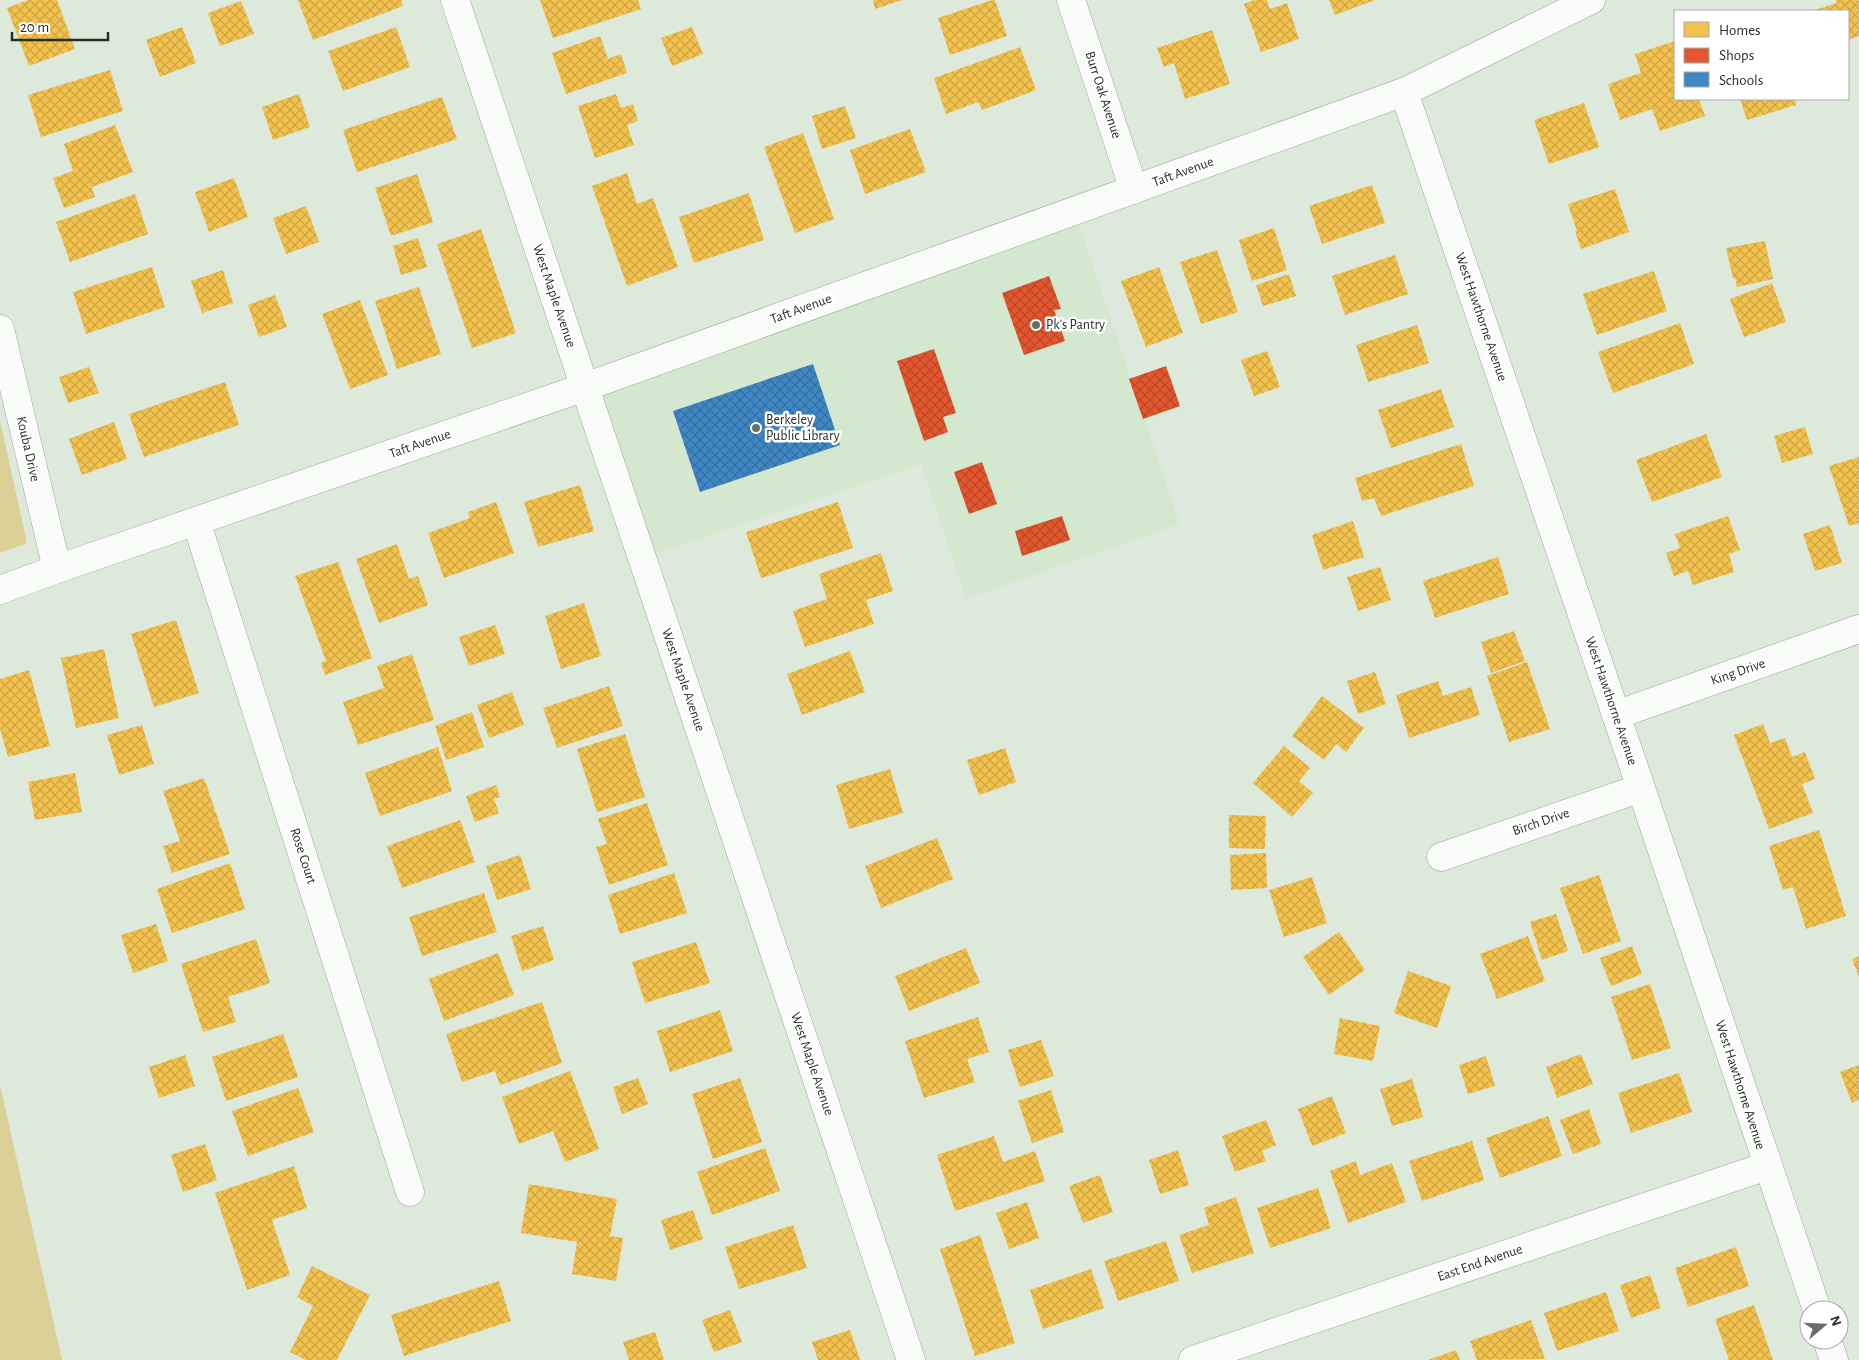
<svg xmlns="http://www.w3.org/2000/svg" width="1859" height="1360" viewBox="0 0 1859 1360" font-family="'Alegreya Sans',sans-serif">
<defs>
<pattern id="homes-cross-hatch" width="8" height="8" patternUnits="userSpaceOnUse" patternTransform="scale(1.25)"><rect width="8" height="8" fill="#f2c14e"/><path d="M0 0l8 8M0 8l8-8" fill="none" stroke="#cfa644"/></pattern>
<pattern id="shops-cross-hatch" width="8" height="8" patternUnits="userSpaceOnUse" patternTransform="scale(1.25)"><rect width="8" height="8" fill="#e4572e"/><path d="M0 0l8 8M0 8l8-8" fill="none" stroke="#b94827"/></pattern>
<pattern id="schools-cross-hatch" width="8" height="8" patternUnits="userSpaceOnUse" patternTransform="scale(1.25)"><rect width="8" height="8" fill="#3f88c5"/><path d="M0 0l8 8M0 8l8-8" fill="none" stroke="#3570a0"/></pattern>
</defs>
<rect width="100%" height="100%" fill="#ddeadb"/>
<path fill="#d3e8cf" d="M1078,220L1180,524L966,599L921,464L635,560L581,396Z"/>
<g fill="#dbd095">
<path d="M0,421L27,543L0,553Z"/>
<path d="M0,1085L62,1360H0Z"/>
</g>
<g fill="url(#homes-cross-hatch)">
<path d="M28,0H57L75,49L29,66L7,8Z"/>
<path d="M298,0H401L403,6L313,40Z"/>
<path d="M540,0H638L641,9L553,38Z"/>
<path d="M873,0H902L875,9Z"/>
<path d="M992,0H995L1007,36L950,55L938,18Z"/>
<path d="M1254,0H1267L1270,9L1287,3L1299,39L1261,52L1244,4Z"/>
<path d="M1329,0H1375L1335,15Z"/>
<path d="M1836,0H1859V36L1848,40V11H1812L1837,3Z"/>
<path d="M241,1L254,34L220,46L208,13Z"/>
<path d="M182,27L196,63L160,77L146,40Z"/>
<path d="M396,27L410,67L343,91L328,51Z"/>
<path d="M692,27L703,54L672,66L661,38Z"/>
<path d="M1212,30L1230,84L1185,99L1174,63L1164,67L1157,48Z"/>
<path d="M600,36L608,59L621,54L627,73L566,94L552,53Z"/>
<path d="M1675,41V99H1699L1705,116L1660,131L1652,109L1620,120L1608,84L1641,73L1635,54Z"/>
<path d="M1020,47L1036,90L982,110L978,102L946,114L934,78Z"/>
<path d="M110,70L123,111L41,137L28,95Z"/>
<path d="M299,94L310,127L273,140L262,107Z"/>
<path d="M616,94L621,108L633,104L638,121L627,125L634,145L595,158L578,106Z"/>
<path d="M442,97L457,139L357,172L343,130Z"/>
<path d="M1740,99H1795L1796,105L1747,120Z"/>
<path d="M1584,103L1599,147L1549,164L1534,120Z"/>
<path d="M845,106L856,138L822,149L812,116Z"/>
<path d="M115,125L133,172L92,187L95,197L64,208L53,178L73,171L64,144Z"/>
<path d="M910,129L926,172L865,194L850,150Z"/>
<path d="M803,133L834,219L795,233L764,147Z"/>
<path d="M627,173L637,204L653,198L678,267L627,286L592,186Z"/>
<path d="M417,174L433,222L391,236L375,188Z"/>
<path d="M234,178L248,217L209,232L195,192Z"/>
<path d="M1372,185L1385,223L1322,244L1309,206Z"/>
<path d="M1615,189L1629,232L1581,249L1575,231H1577L1568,204Z"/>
<path d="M749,193L764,240L694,263L679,217Z"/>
<path d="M135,194L148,234L70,262L56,222Z"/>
<path d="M306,206L319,242L286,254L273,218Z"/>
<path d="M1274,228L1287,270L1252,281L1239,240Z"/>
<path d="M481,229L516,333L472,348L437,244Z"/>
<path d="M418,238L427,267L401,275L393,246Z"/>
<path d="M1765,241L1773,279L1737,287L1735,278H1733L1726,248Z"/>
<path d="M1217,250L1238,312L1201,324L1180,262Z"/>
<path d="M1395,255L1408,294L1345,315L1332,276Z"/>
<path d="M152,267L165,307L86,334L73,292Z"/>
<path d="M1159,267L1183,333L1146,347L1121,281Z"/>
<path d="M223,270L233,303L202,313L191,281Z"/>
<path d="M1654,271L1667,311L1597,335L1583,294Z"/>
<path d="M1289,274L1296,296L1263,306L1256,285Z"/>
<path d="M1772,283L1786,322L1744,337L1730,299Z"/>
<path d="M419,287L441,354L397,369L375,301Z"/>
<path d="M275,295L287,327L259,337L248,305Z"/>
<path d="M360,300L388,375L350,389L322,314Z"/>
<path d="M1680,323L1694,364L1613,393L1598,352Z"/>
<path d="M1417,325L1429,363L1368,382L1356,345Z"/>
<path d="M1267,351L1280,387L1254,396L1241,360Z"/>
<path d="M89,367L99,393L68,403L59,377Z"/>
<path d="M225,382L239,425L144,457L129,414Z"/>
<path d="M1441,389L1454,427L1391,448L1378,410Z"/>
<path d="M114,422L127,459L82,475L69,439Z"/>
<path d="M1805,427L1813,454L1782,463L1774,436Z"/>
<path d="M1706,434L1722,477L1652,502L1636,460Z"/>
<path d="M1461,444L1474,486L1381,516L1374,498L1362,501L1355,478Z"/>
<path d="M1859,457V523L1849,526L1829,466Z"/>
<path d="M580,485L594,531L538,547L524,502Z"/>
<path d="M496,502L514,553L444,578L428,533L470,518L468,512Z"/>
<path d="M838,502L853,548L761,578L746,532Z"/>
<path d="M1728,516L1740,550L1729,554L1734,572L1693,585L1688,571L1674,576L1666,553L1680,548L1675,534Z"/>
<path d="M1353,521L1364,557L1323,570L1312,535Z"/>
<path d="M1830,525L1842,563L1815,571L1803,534Z"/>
<path d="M397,544L409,579L418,576L428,605L379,623L356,559Z"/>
<path d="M881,553L893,591L866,600L874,624L805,647L793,611L827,599L819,574Z"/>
<path d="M1498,557L1509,594L1435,618L1423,581Z"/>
<path d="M338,562L372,658L325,675L321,663L326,661L295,576Z"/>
<path d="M1380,567L1391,600L1358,611L1347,577Z"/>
<path d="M584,603L601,656L561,669L545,616Z"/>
<path d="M176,620L199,693L154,707L131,634Z"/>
<path d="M495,625L505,654L469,666L459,637Z"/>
<path d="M1514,631L1525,661L1491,673L1481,642Z"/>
<path d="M104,649L119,718L76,728L61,658Z"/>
<path d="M850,651L865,692L802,715L787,674Z"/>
<path d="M412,654L434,720L358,745L343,702L384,688L377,666Z"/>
<path d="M1527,662L1550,729L1509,742L1487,676Z"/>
<path d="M29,670L50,746L8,757L0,729V679Z"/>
<path d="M1375,672L1386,704L1358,714L1347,681Z"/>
<path d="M1438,681L1443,696L1471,687L1480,715L1409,738L1396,695Z"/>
<path d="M609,686L623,726L557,748L543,708Z"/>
<path d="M512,692L524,725L489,738L477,705Z"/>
<path d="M1322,696L1364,728L1346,752L1336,744L1324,760L1292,736Z"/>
<path d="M472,712L484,747L446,760L435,726Z"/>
<path d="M1763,724L1770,743L1785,738L1792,757L1805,752L1815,779L1802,784L1813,813L1769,829L1734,735Z"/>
<path d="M142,725L154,764L119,775L107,735Z"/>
<path d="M625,734L645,797L597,812L577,749Z"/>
<path d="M1284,746L1310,768L1299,781L1313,793L1292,817L1253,783Z"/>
<path d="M438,747L452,791L380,816L365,773Z"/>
<path d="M1005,748L1016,782L979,795L967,760Z"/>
<path d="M890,769L903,813L849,829L836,785Z"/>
<path d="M75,773L82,812L35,820L28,782Z"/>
<path d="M204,778L230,854L172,873L163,846L180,841L163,791Z"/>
<path d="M496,785L500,797L494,799L499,813L475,822L466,796Z"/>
<path d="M647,803L668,865L609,885L596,847L607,844L598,819Z"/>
<path d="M1229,815L1266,816L1265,849L1229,848Z"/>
<path d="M460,820L475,862L402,888L387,846Z"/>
<path d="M1819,830L1846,916L1806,929L1793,887L1783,890L1769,846Z"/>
<path d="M937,838L953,879L881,908L865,866Z"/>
<path d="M1266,853L1267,888L1231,890L1230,855Z"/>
<path d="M520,855L531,889L497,900L486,866Z"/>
<path d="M230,863L245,909L172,933L157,889Z"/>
<path d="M674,873L687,913L620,934L608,895Z"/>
<path d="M1599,875L1621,941L1583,954L1560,888Z"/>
<path d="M1312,877L1327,923L1284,937L1269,890Z"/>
<path d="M484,893L497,932L422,956L409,917Z"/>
<path d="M1556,914L1568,951L1542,960L1530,922Z"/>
<path d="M156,924L168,961L133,973L121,935Z"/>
<path d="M543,926L554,960L522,971L511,936Z"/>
<path d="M1339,932L1365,970L1329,995L1303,957Z"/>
<path d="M1528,936L1545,981L1497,999L1480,954Z"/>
<path d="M256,939L270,983L228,997L236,1022L203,1032L181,964Z"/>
<path d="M696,942L710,983L645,1003L632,962Z"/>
<path d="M1632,946L1642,974L1611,986L1600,958Z"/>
<path d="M966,948L980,983L909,1011L895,976Z"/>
<path d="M498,953L514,995L444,1021L429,979Z"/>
<path d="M1859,956V977L1852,959Z"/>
<path d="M1408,971L1451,986L1437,1028L1394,1013Z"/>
<path d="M1650,984L1671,1048L1632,1060L1611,997Z"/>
<path d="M542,1002L562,1063L500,1085L495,1071L462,1082L446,1034Z"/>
<path d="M720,1010L733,1051L670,1072L657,1031Z"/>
<path d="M978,1017L989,1052L967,1059L975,1082L924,1098L905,1041Z"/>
<path d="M1340,1018L1380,1026L1373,1061L1334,1054Z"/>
<path d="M283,1034L298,1077L226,1101L212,1057Z"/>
<path d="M1041,1040L1054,1076L1020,1087L1008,1050Z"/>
<path d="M1581,1054L1593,1084L1557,1098L1546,1067Z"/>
<path d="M185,1055L195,1086L159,1098L149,1067Z"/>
<path d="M1486,1056L1495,1086L1468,1094L1459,1065Z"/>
<path d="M1859,1065V1100L1852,1103L1840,1072Z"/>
<path d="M570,1071L599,1149L565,1162L553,1131L519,1144L502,1097Z"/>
<path d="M1679,1073L1692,1112L1631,1133L1618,1093Z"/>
<path d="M638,1078L648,1104L622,1114L613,1087Z"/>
<path d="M740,1078L762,1142L713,1159L692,1094Z"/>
<path d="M1412,1079L1423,1117L1392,1126L1380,1089Z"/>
<path d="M298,1088L314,1132L248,1156L232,1111Z"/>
<path d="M1051,1090L1064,1132L1032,1143L1018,1101Z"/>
<path d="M1332,1096L1346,1133L1312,1146L1298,1109Z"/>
<path d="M1589,1109L1601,1144L1573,1154L1560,1120Z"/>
<path d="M1548,1116L1562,1156L1500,1178L1486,1138Z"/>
<path d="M1266,1120L1276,1145L1262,1151L1266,1161L1235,1172L1222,1136Z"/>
<path d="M994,1136L1003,1162L1035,1151L1045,1181L955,1211L937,1155Z"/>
<path d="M1472,1141L1484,1180L1422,1201L1409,1161Z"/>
<path d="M205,1144L217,1180L183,1192L171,1155Z"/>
<path d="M765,1148L780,1191L712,1215L697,1172Z"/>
<path d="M1178,1150L1189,1185L1160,1194L1149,1160Z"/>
<path d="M1356,1161L1360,1175L1392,1163L1406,1202L1348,1223L1330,1171Z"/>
<path d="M294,1166L307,1208L272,1220L290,1275L247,1290L215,1193Z"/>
<path d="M1100,1175L1113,1212L1083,1223L1069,1186Z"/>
<path d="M529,1184L617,1199L610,1236L623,1238L616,1281L572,1274L577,1242L521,1233Z"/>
<path d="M1318,1188L1331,1228L1270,1248L1257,1208Z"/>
<path d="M1236,1197L1254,1253L1192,1273L1179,1235L1209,1225L1204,1208Z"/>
<path d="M1027,1202L1039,1238L1009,1249L996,1213Z"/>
<path d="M693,1210L703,1239L670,1250L661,1220Z"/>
<path d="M793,1225L807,1268L739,1289L725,1247Z"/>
<path d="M980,1235L1015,1343L975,1356L940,1249Z"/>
<path d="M1166,1241L1179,1281L1118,1301L1104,1261Z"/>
<path d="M1736,1247L1749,1286L1688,1307L1675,1268Z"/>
<path d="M312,1266L370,1295L337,1360H306L290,1352L313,1306L297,1297Z"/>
<path d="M1091,1269L1104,1308L1043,1329L1030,1290Z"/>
<path d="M1650,1275L1661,1308L1631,1318L1620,1285Z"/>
<path d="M499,1281L511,1321L404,1356L391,1315Z"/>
<path d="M1606,1292L1619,1331L1557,1351L1544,1313Z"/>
<path d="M1754,1305L1773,1360H1729L1715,1319Z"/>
<path d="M730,1310L742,1342L714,1352L702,1320Z"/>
<path d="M1531,1320L1545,1359L1477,1360L1470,1341Z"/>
<path d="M850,1330L860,1360H818L812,1342Z"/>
<path d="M655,1332L664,1360H629L623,1342Z"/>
<path d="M1456,1350L1460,1360H1428Z"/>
</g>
<g fill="url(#shops-cross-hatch)">
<path d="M1049,276L1061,309L1054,310L1065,341L1024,355L1002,293Z"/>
<path d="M934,349L956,413L943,417L948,432L924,441L897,361Z"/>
<path d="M1166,366L1180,406L1143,419L1129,379Z"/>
<path d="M982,462L997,504L969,514L954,472Z"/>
<path d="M1062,516L1070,540L1022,556L1015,531Z"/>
</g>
<path fill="url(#schools-cross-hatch)" d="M813,364L840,445L700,492L673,411Z"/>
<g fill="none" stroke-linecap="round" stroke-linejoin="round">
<defs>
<g id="minor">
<path d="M455,0L911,1360"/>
<path d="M1071,0L1134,190"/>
<path d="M1404,92L1641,788L1817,1310"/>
<path d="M0,329L57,569"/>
<path d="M196,521L410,1192"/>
<path d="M0,590L57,569L585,387L1404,92L1591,0"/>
<path d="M1616,715L1859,629"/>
<path d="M1441,857L1641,788"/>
<path d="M1827,1340L1834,1360"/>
<path d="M1193,1360L1767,1166"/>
</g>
</defs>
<use href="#minor" stroke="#9da69b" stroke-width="29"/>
<use href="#minor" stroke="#fafcfa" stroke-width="28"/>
</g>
<g fill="#667065" stroke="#fff" stroke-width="2">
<circle cx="1036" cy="325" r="5"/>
<circle cx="756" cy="428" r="5"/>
</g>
<g text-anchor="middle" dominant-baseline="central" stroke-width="5" stroke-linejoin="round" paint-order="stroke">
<g font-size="14" fill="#262f25" stroke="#fff">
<text transform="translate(1103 95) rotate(72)">Burr Oak Avenue</text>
<text transform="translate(1183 172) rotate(-20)">Taft Avenue</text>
<text transform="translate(554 296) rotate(71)">West Maple Avenue</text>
<text transform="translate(801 309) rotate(-20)">Taft Avenue</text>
<text transform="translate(1481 317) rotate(71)">West Hawthorne Avenue</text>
<text transform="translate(420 444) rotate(-19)">Taft Avenue</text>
<text transform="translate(28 449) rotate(77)">Kouba Drive</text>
<text transform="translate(1738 672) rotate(-19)">King Drive</text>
<text transform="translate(683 680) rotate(71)">West Maple Avenue</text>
<text transform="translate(1611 701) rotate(71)">West Hawthorne Avenue</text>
<text transform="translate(1541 822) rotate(-19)">Birch Drive</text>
<text transform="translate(303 856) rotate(72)">Rose Court</text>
<text transform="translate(812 1064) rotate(71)">West Maple Avenue</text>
<text transform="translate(1740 1085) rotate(72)">West Hawthorne Avenue</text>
<text transform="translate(1480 1263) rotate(-19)">East End Avenue</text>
</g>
<g font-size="14" fill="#262f25" stroke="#fff" text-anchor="start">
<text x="1046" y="325">Pk's Pantry</text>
<text x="766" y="420">Berkeley<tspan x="766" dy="16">Public Library</tspan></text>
</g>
</g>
<rect x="1674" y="10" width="175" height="90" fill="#ffffff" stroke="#a8aca8"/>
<rect x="1684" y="22" width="25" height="15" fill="#f2c14e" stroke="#a8aca8"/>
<text x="1719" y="35" font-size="15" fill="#262f25">Homes</text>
<rect x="1684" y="48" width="25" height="15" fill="#e4572e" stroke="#a8aca8"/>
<text x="1719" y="60" font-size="15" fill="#262f25">Shops</text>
<rect x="1684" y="72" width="25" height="15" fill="#3f88c5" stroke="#a8aca8"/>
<text x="1719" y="85" font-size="15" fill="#262f25">Schools</text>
<g transform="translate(1824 1325) rotate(71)"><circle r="24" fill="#ffffff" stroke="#a8aca8"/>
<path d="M0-4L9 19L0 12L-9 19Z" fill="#667065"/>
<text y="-8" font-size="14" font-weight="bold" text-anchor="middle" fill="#262f25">N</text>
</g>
<path d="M12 32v8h96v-8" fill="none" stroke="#262f25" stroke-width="2.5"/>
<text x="20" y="32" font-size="15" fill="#262f25" stroke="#ffffff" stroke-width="4" paint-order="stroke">20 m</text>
</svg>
